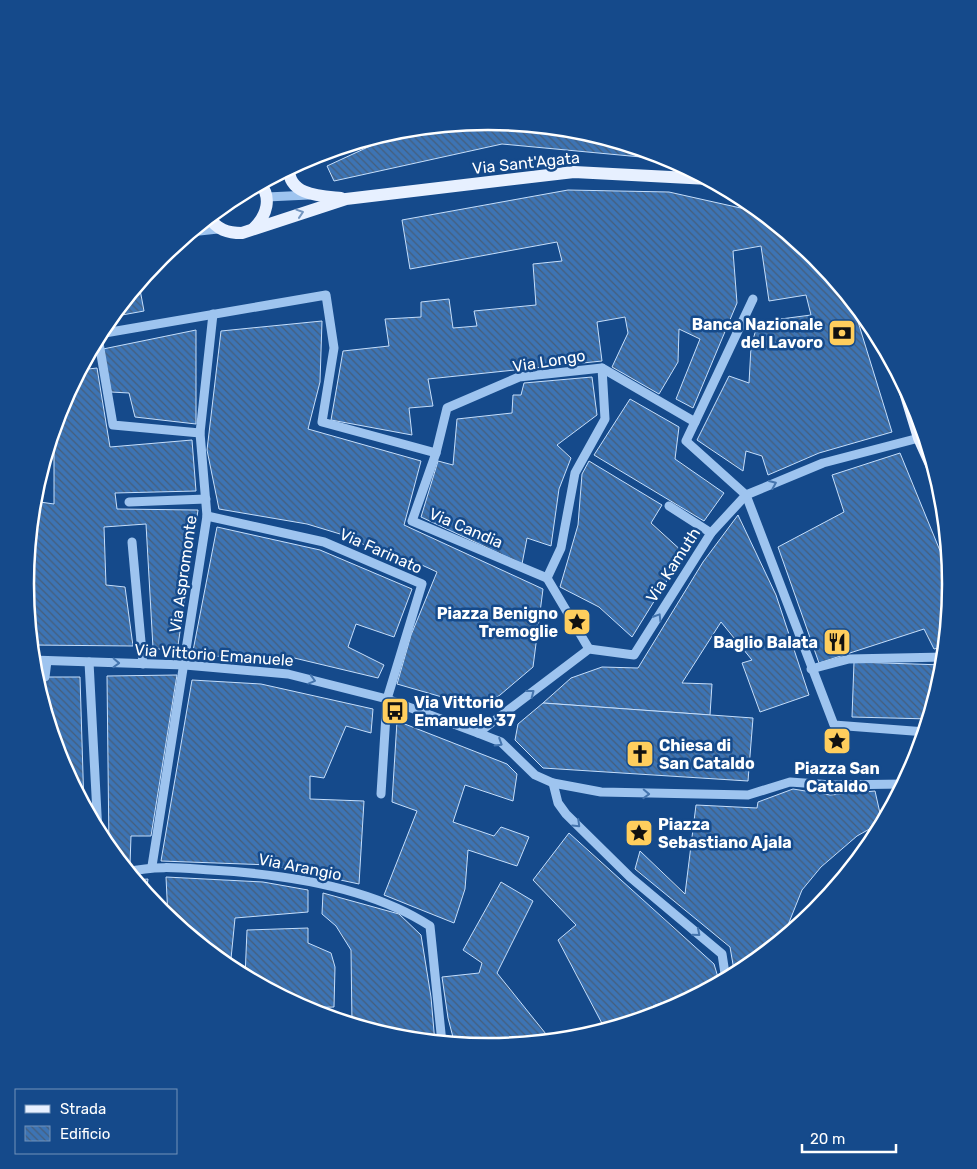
<svg xmlns="http://www.w3.org/2000/svg" width="977" height="1169" viewBox="0 0 977 1169" font-family="Rubik,sans-serif">
<defs>
<pattern id="building-back-hatch" width="6" height="6" patternUnits="userSpaceOnUse" patternTransform="scale(1.25)"><rect width="6" height="6" fill="#3d74b4"/><path d="M-1 5l2 2M0 0l6 6M5-1l2 2" fill="none" stroke="#455e7b"/></pattern>
</defs>
<rect width="100%" height="100%" fill="#154a8b"/>
<g fill="url(#building-back-hatch)" stroke="#c5defb">
<path d="M489,121L579,130L673,160L502,144L334,181L327,166L407,129Z"/>
<path d="M568,190L669,192L763,213L816,257L851,299L892,432L819,453L768,475L762,456L746,451L743,471L697,440L729,376L749,383L751,347L758,322L811,315L806,295L769,301L761,246L733,251L737,303L693,408L676,399L700,339L679,329L678,362L659,394L612,367L628,333L625,317L597,322L602,361L428,379L433,406L409,408L412,435L331,420L343,351L389,346L385,319L421,317V302L449,299L453,328L477,326L474,311L536,305L533,264L562,261L557,242L410,269L402,220Z"/>
<path d="M139,284L144,311L111,317Z"/>
<path d="M322,321L320,382L308,429L421,461L404,525L543,589L533,667L500,695L480,708L397,684L411,635L437,572L411,560L403,566L350,537L307,524L219,509L207,450L221,331Z"/>
<path d="M196,330V424L135,417L129,393L111,392L103,349Z"/>
<path d="M97,368L110,447L192,440L196,491L115,493L117,509L198,510L177,652L153,648L146,524L104,527L106,585L125,587L133,646L31,645L25,585L33,501L54,504V453L52,435L60,407L80,370Z"/>
<path d="M592,377L597,415L557,445L571,458L559,489L551,546L527,538L522,564L421,517L438,461L453,465L457,419L512,413L513,395H521L524,383Z"/>
<path d="M630,399L679,427L675,459L724,493L704,521L594,455Z"/>
<path d="M900,453L952,580L946,646L934,649L924,629L819,663L778,547L844,512L832,475Z"/>
<path d="M589,461L662,505L651,523L684,553L632,637L599,607L560,587L578,525L582,474Z"/>
<path d="M738,515L776,595L809,695L760,712L742,663L752,660L721,622L682,683L712,684L710,715L543,703L571,678L602,667L638,668L703,562Z"/>
<path d="M217,527L320,550L412,589L394,637L356,624L348,647L384,665L378,678L290,657L192,656Z"/>
<path d="M854,662L944,665L930,719L852,717Z"/>
<path d="M177,675L151,836H131L130,865H122L109,849L107,676Z"/>
<path d="M34,677H80L84,807L60,762L49,726L52,708H44Z"/>
<path d="M192,680L261,684L373,709L371,733L346,726L324,778L310,776V799L364,801L359,884L271,865L161,861Z"/>
<path d="M543,703L753,718L748,781L543,768L515,740L518,724Z"/>
<path d="M397,721L507,764L517,774L513,801L465,785L453,822L494,836L501,827L529,837L517,866L468,850L465,889L454,923L384,895L417,811L392,802Z"/>
<path d="M793,789L830,795L875,791L882,822L857,836L821,867L802,890L782,940L746,970L735,976L730,947L635,869L640,851L685,894L696,805L757,808L758,802Z"/>
<path d="M569,833L714,964L720,984L655,1005L620,1027L606,1031L558,940L576,925L533,880Z"/>
<path d="M867,851L816,912L810,917L830,883Z"/>
<path d="M166,877L263,882L308,890V912L235,918L230,969L168,918Z"/>
<path d="M148,879L146,894L134,880Z"/>
<path d="M501,882L533,901L497,973L550,1039L542,1043L488,1048L455,1045L448,1018L442,977L479,973L482,963L463,950Z"/>
<path d="M323,893L399,914L421,935L431,997L435,1043L398,1039L348,1024H352L351,950L336,926L322,914Z"/>
<path d="M308,928V943L331,953L335,967L334,1007L302,1008L245,977L247,930Z"/>
</g>
<g fill="none" stroke-linecap="round" stroke-linejoin="round">
<path stroke="#38659c" stroke-width="9" stroke-dasharray="9 4.5" stroke-linecap="butt" d="M41,699L45,677"/>
<g stroke="#9ec4ef" stroke-width="9">
<path d="M263,187L271,178"/>
<path d="M267,197L309,195"/>
<path d="M190,232L218,229"/>
<path d="M99,334L326,295L334,348L322,422L436,453L447,408L519,377L602,368L695,422L686,441L746,495L834,725L926,732"/>
<path d="M98,337L113,425L200,433"/>
<path d="M695,422L753,299"/>
<path d="M436,453L412,521L547,578"/>
<path d="M129,502L206,499"/>
<path d="M669,506L711,533"/>
<path d="M207,516L324,542L422,584L387,699L381,794"/>
<path d="M132,542L143,664"/>
<path d="M547,578L561,548L575,473L605,419L602,368"/>
<path d="M547,578L589,649"/>
<path d="M32,660L185,665L288,674L387,699L478,733L501,742L535,775L553,783L601,792L748,795L790,782L832,785L905,784"/>
<path d="M89,662L98,833"/>
<path d="M811,669L849,659L945,657"/>
<path d="M45,677L47,661"/>
<path d="M478,733L589,649L634,655L711,533L746,495L823,463L919,438"/>
<path d="M553,783L558,803L566,814L630,877L722,954L726,980"/>
<path d="M152,866L207,516L200,433L213,314"/>
<path d="M127,872C157,865 181,868 211,870C283,874 369,886 430,926L442,1043"/>
</g>
<g stroke="#e7f0ff" stroke-width="12">
<path d="M289,168C288,196 322,196 341,198"/>
<path d="M209,217C217,230 228,233 242,233L346,199L574,172L709,179"/>
<path d="M254,228C267,215 272,198 260,183"/>
<path d="M900,376L919,438L941,487"/>
</g>
</g>
<defs><path id="oneway-chevron" d="M-2-3.5L2.5 0L-2 3.5" fill="none" stroke-width="1.6" stroke-linecap="round" stroke-linejoin="round" transform="scale(1.25)"/></defs>
<use stroke="#7395bf" href="#oneway-chevron" transform="translate(300 213) rotate(-18)"/>
<g stroke="#4575ae">
<use href="#oneway-chevron" transform="translate(773 484) rotate(-23)"/>
<use href="#oneway-chevron" transform="translate(658 617) rotate(-58)"/>
<use href="#oneway-chevron" transform="translate(116 663) rotate(2)"/>
<use href="#oneway-chevron" transform="translate(312 680) rotate(15)"/>
<use href="#oneway-chevron" transform="translate(531 693) rotate(-37)"/>
<use href="#oneway-chevron" transform="translate(499 743) rotate(32)"/>
<use href="#oneway-chevron" transform="translate(646 794) rotate(2)"/>
<use href="#oneway-chevron" transform="translate(577 824) rotate(44)"/>
<use href="#oneway-chevron" transform="translate(697 933) rotate(40)"/>
</g>
<defs>
<symbol id="bank-square" viewBox="-11 -11 22 22"><rect x="-9" y="-9" width="18" height="18" rx="4" fill="#ffce5d" stroke="#154a8b"/><path d="M-6-4H6V4H-6ZM0-2.3a2.3 2.3 0 1 0 0 4.6a2.3 2.3 0 1 0 0-4.6Z" fill="#111"/></symbol>
<symbol id="sight-square" viewBox="-11 -11 22 22"><rect x="-9" y="-9" width="18" height="18" rx="4" fill="#ffce5d" stroke="#154a8b"/><path d="M0-6L1.8-2.2L6-1.7L2.9 1.2L3.7 5.4L0 3.3L-3.7 5.4L-2.9 1.2L-6-1.7L-1.8-2.2Z" fill="#111"/></symbol>
<symbol id="restaurant-square" viewBox="-11 -11 22 22"><rect x="-9" y="-9" width="18" height="18" rx="4" fill="#ffce5d" stroke="#154a8b"/><path d="M-5-6h1v4h1v-4h1v4h1v-4h1v5L-1.5 .5V6h-2V.5L-5-1ZM5-6V6H3V1.5H1.5Q1.5-4 5-6Z" fill="#111"/></symbol>
<symbol id="bus-square" viewBox="-11 -11 22 22"><rect x="-9" y="-9" width="18" height="18" rx="4" fill="#ffce5d" stroke="#154a8b"/><path d="M-5-6H5V4H4V6H2V4H-2V6H-4V4H-5ZM-3.5-4V0h7V-4ZM-3.5 1.2v1.5H-2V1.2ZM2 1.2v1.5H3.5V1.2Z" fill="#111"/></symbol>
<symbol id="church-square" viewBox="-11 -11 22 22"><rect x="-9" y="-9" width="18" height="18" rx="4" fill="#ffce5d" stroke="#154a8b"/><path d="M-1.2-6h2.4v3.5h3.3v2.4h-3.3V6h-2.4V-.1h-3.3v-2.4h3.3Z" fill="#111"/></symbol>
</defs>
<g fill-rule="evenodd">
<use href="#bank-square" x="826" y="317" width="32" height="32"/>
<use href="#sight-square" x="561" y="606" width="32" height="32"/>
<use href="#restaurant-square" x="821" y="626" width="32" height="32"/>
<use href="#bus-square" x="379" y="695" width="32" height="32"/>
<use href="#sight-square" x="821" y="725" width="32" height="32"/>
<use href="#church-square" x="624" y="738" width="32" height="32"/>
<use href="#sight-square" x="623" y="817" width="32" height="32"/>
</g>
<g text-anchor="middle" dominant-baseline="central" stroke-width="5" stroke-linejoin="round" paint-order="stroke">
<g font-size="16" fill="#fff" stroke="#154a8b">
<text transform="translate(526 163) rotate(-6)">Via Sant'Agata</text>
<text transform="translate(549 361) rotate(-9)">Via Longo</text>
<text transform="translate(466 528) rotate(23)">Via Candia</text>
<text transform="translate(381 551) rotate(24)">Via Farinato</text>
<text transform="translate(673 565) rotate(-57)">Via Kamuth</text>
<text transform="translate(183 574) rotate(-82)">Via Aspromonte</text>
<text transform="translate(214 655) rotate(4)">Via Vittorio Emanuele</text>
<text transform="translate(300 867) rotate(11)">Via Arangio</text>
</g>
<g font-size="16" font-weight="bold" fill="#fff" stroke="#154a8b" text-anchor="end">
<text x="823" y="324">Banca Nazionale<tspan x="823" dy="18">del Lavoro</tspan></text>
<text x="558" y="613">Piazza Benigno<tspan x="558" dy="18">Tremoglie</tspan></text>
<text x="818" y="642">Baglio Balata</text>
<text x="414" y="702" text-anchor="start">Via Vittorio<tspan x="414" dy="18">Emanuele 37</tspan></text>
<text x="659" y="745" text-anchor="start">Chiesa di<tspan x="659" dy="18">San Cataldo</tspan></text>
<text x="837" y="768" text-anchor="middle">Piazza San<tspan x="837" dy="18">Cataldo</tspan></text>
<text x="658" y="824" text-anchor="start">Piazza<tspan x="658" dy="18">Sebastiano Ajala</tspan></text>
</g>
</g>
<path d="M0 0H977V1169H0ZM34 584a454 454 0 1 1 908 0a454 454 0 1 1-908 0Z" fill="#154a8b" fill-rule="evenodd"/>
<path fill="none" stroke="#fff" stroke-width="2.5" d="M34 584a454 454 0 1 1 908 0a454 454 0 1 1-908 0Z"/>
<rect x="15" y="1089" width="162" height="65" fill="#154a8b" stroke="#7392b9"/>
<rect x="25" y="1105" width="25" height="8" fill="#e7f0ff" stroke="#7392b9"/>
<text x="60" y="1114" font-size="15" fill="#ffffff">Strada</text>
<rect x="25" y="1126" width="25" height="15" fill="url(#building-back-hatch)" stroke="#7392b9"/>
<text x="60" y="1139" font-size="15" fill="#ffffff">Edificio</text>
<path d="M802 1144v8h94v-8" fill="none" stroke="#ffffff" stroke-width="2.5"/>
<text x="810" y="1144" font-size="15" fill="#ffffff" stroke="#154a8b" stroke-width="4" paint-order="stroke">20 m</text>
</svg>
